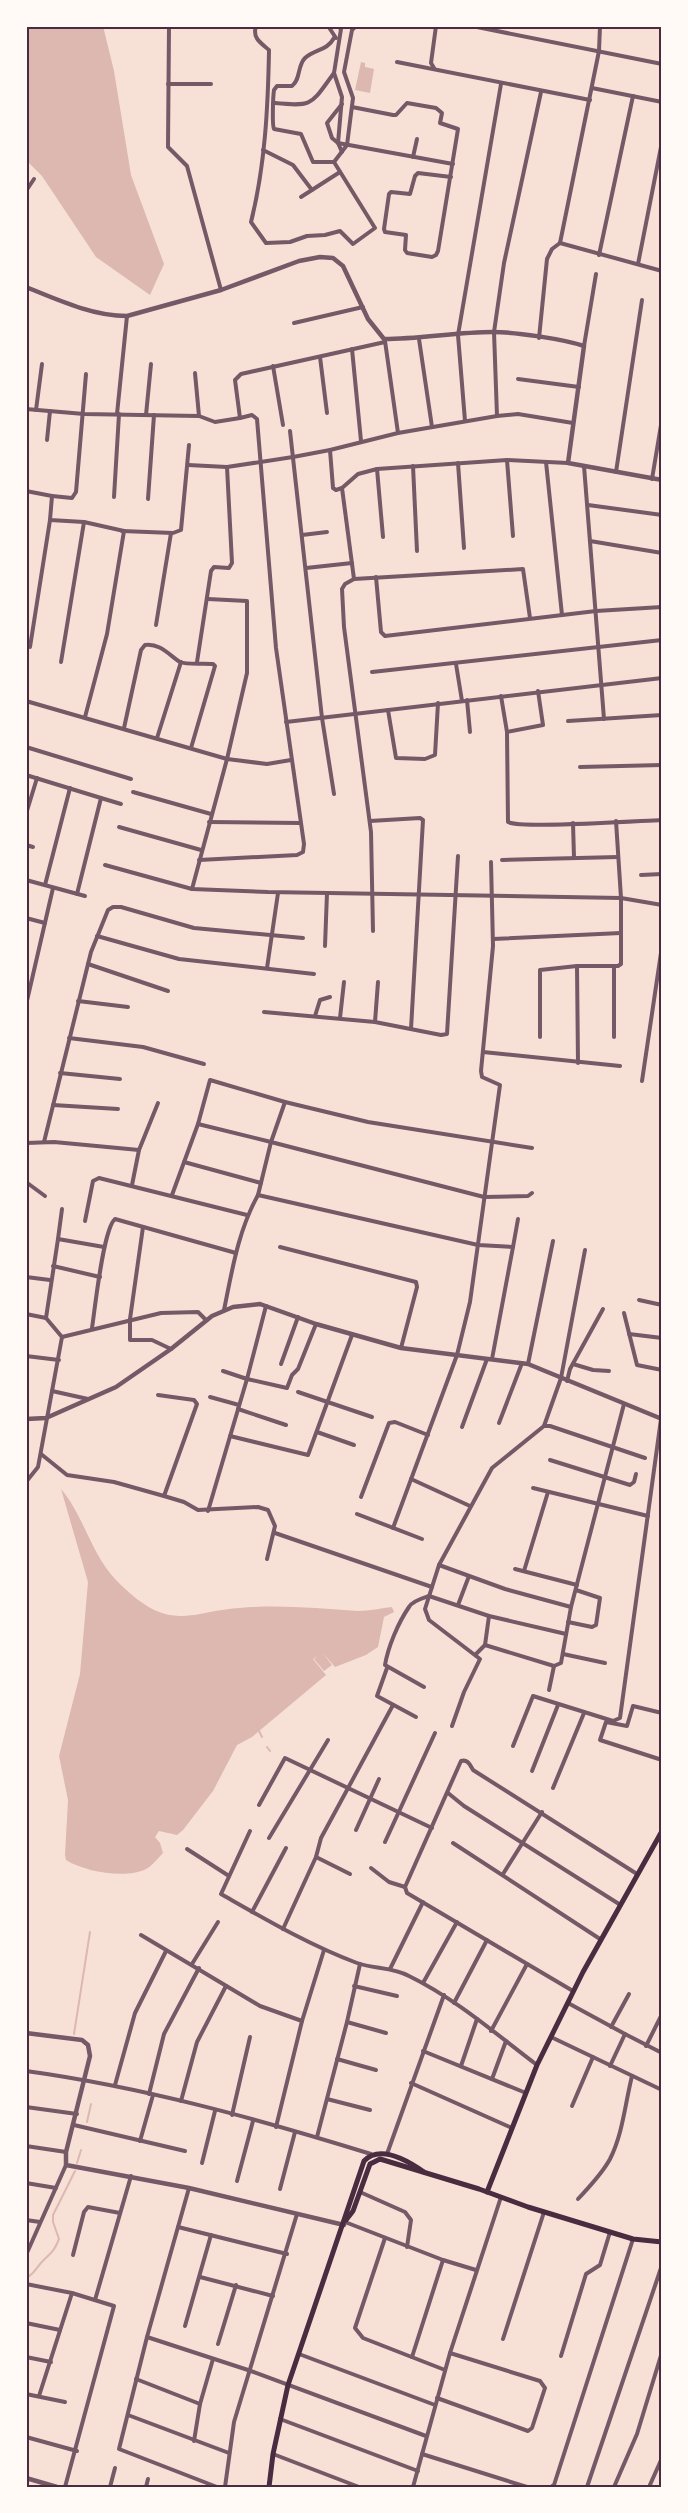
<svg xmlns="http://www.w3.org/2000/svg" width="688" height="2513" viewBox="0 0 688 2513" font-family="Cabin,sans-serif">
<rect width="100%" height="100%" fill="#f7e1d7"/>
<g fill="#dcb8b0">
<path d="M26,26H103L114,71L131,175L164,264L150,295L96,257L42,176L26,160Z"/>
<path d="M361,62L365,63V67L374,69L370,93L355,90Z"/>
<path d="M61,1489C84,1516 91,1554 116,1580C129,1593 144,1607 162,1613C183,1620 201,1613 222,1610C268,1603 313,1608 358,1611C369,1611 382,1608 392,1607L394,1612L384,1617L378,1647L366,1655L335,1667L322,1652L332,1665L324,1671L314,1659L318,1655L313,1659L326,1675L252,1737L237,1745L213,1791L183,1830L177,1835L159,1831L155,1837L160,1843L163,1853C158,1858 152,1866 146,1869C126,1879 85,1872 66,1860L65,1855L68,1800L59,1756L80,1674L88,1582Z"/>
</g>
<g fill="none" stroke-linecap="round" stroke-linejoin="round">
<g stroke="#dcb8b0" stroke-width="2">
<path d="M259,1731L262,1737"/>
<path d="M267,1747L270,1751"/>
<path d="M74,2034L90,1932"/>
<path d="M87,2122L91,2104"/>
<path d="M77,2163L81,2150"/>
<path d="M26,2278C34,2274 35,2270 40,2264C50,2252 52,2256 59,2239L53,2222V2215L75,2171"/>
</g>
<g stroke="#755966" stroke-width="4">
<path d="M169,26L168,147L187,166L221,290"/>
<path d="M256,26C252,38 261,43 269,50C268,108 265,166 251,222L266,243L290,242L307,236L325,235L340,231L353,244L375,228L334,162L347,145L353,98L344,72L352,30L356,26"/>
<path d="M328,26L336,38"/>
<path d="M338,26L341,29L334,73L342,97L338,143L342,152"/>
<path d="M472,26L662,64"/>
<path d="M334,38C327,51 315,49 305,58C297,66 301,79 292,86H277L274,90C273,96 272,126 274,129L301,134L313,162H334"/>
<path d="M397,62L590,100"/>
<path d="M434,68L431,63L436,26"/>
<path d="M168,84H211"/>
<path d="M592,88L662,102"/>
<path d="M275,103C314,107 311,104 334,73"/>
<path d="M342,104L327,123L332,138L338,143L453,164"/>
<path d="M352,107L393,115H396L407,103L436,108L442,113L440,123L458,129L438,251L436,255L432,257L407,253L405,250L406,235L385,232L384,229L389,194L391,192L410,194L415,176L418,173L451,177"/>
<path d="M263,150L293,165L312,190"/>
<path d="M413,157L417,139"/>
<path d="M26,191L34,179"/>
<path d="M301,197L340,172"/>
<path d="M560,243L599,51L600,26"/>
<path d="M560,243L662,271"/>
<path d="M599,255L633,96"/>
<path d="M638,264L662,142"/>
<path d="M294,323L363,307"/>
<path d="M539,338L547,259L552,249L560,243"/>
<path d="M419,339L432,427"/>
<path d="M385,341L398,433"/>
<path d="M584,346L596,274"/>
<path d="M352,349L361,441"/>
<path d="M320,357L327,413"/>
<path d="M273,366L283,425"/>
<path d="M195,373L199,416"/>
<path d="M518,379L579,387"/>
<path d="M26,409L84,414L199,416L215,422L240,418"/>
<path d="M36,410L42,364"/>
<path d="M117,414L127,316"/>
<path d="M146,415L151,364"/>
<path d="M497,416L494,332L504,263L541,92"/>
<path d="M465,421L458,335L501,84"/>
<path d="M290,431L322,718L334,794"/>
<path d="M47,440L50,411"/>
<path d="M330,450L333,488L336,490L342,488L358,474L377,469L507,460L568,463"/>
<path d="M507,460L513,536"/>
<path d="M26,461L27,453"/>
<path d="M546,462L562,615"/>
<path d="M458,463L464,548"/>
<path d="M188,465L227,467L293,457L330,450L398,433L497,416L518,414L573,423"/>
<path d="M413,466L417,551"/>
<path d="M584,466L604,719"/>
<path d="M377,469L383,537"/>
<path d="M616,472L642,300"/>
<path d="M652,479L662,419"/>
<path d="M342,488L354,579"/>
<path d="M26,491L52,496L50,520L84,522L124,531L107,634L85,717"/>
<path d="M52,496L72,498L76,492L86,374"/>
<path d="M114,497L119,414"/>
<path d="M148,499L154,415"/>
<path d="M588,505L662,515"/>
<path d="M122,531L173,533L181,530L189,445"/>
<path d="M302,535L327,532"/>
<path d="M590,541L662,553"/>
<path d="M306,568L352,563"/>
<path d="M376,577L381,632L385,636L596,611L662,607"/>
<path d="M156,625L171,533"/>
<path d="M30,647L50,520"/>
<path d="M61,662L84,522"/>
<path d="M197,662L211,571L214,567L229,568L232,563L227,467"/>
<path d="M456,664L462,701"/>
<path d="M372,672L662,640"/>
<path d="M501,696L507,732L508,822C523,829 637,821 662,820"/>
<path d="M467,700L470,732"/>
<path d="M26,701L227,759L267,764L291,760"/>
<path d="M388,710L396,758L425,759L435,755L438,703"/>
<path d="M568,721L662,715"/>
<path d="M286,722L662,678"/>
<path d="M124,728L141,650L145,645C160,643 169,655 180,662C187,665 204,663 213,664L215,666L191,748"/>
<path d="M507,732L543,725L538,691"/>
<path d="M157,738L181,662"/>
<path d="M26,747L131,779"/>
<path d="M580,767L662,765"/>
<path d="M26,775L101,798L77,894"/>
<path d="M133,792L211,814"/>
<path d="M101,798L121,804"/>
<path d="M26,814L37,778"/>
<path d="M370,821L420,818L423,820L411,1029"/>
<path d="M209,822L300,823"/>
<path d="M573,823L574,858"/>
<path d="M119,827L201,850"/>
<path d="M26,845L33,847"/>
<path d="M199,860L297,855L303,852L304,844L276,648L257,419L252,415L240,418L235,380L241,374L385,342"/>
<path d="M502,860L618,857"/>
<path d="M105,865L192,889L268,892L621,898L662,905"/>
<path d="M641,875L662,874"/>
<path d="M26,880L85,896"/>
<path d="M45,885L70,788"/>
<path d="M192,889L227,759L247,673V601L208,599"/>
<path d="M26,918L45,923"/>
<path d="M373,931L371,832L344,627L342,589L345,584L354,579L523,569L530,618"/>
<path d="M97,936L179,959L314,974"/>
<path d="M493,939L621,933"/>
<path d="M325,946L327,893"/>
<path d="M88,964L168,991"/>
<path d="M577,966L578,1063"/>
<path d="M614,966V1037"/>
<path d="M267,968L278,893"/>
<path d="M78,1001L128,1007"/>
<path d="M26,1005L53,888"/>
<path d="M264,1012L375,1022L441,1035L447,1034L458,856"/>
<path d="M315,1016L320,1000L330,997"/>
<path d="M340,1018L344,982"/>
<path d="M375,1022L378,982"/>
<path d="M540,1037V970L577,966H618L621,964V898L616,821"/>
<path d="M69,1038L143,1047L204,1064"/>
<path d="M483,1052L620,1066"/>
<path d="M60,1073L120,1079"/>
<path d="M642,1081L662,946"/>
<path d="M53,1105L118,1109"/>
<path d="M198,1124L210,1080L285,1102"/>
<path d="M44,1142L91,952L108,910L113,907H121L194,928L303,938"/>
<path d="M26,1143L54,1142L139,1150"/>
<path d="M532,1148L368,1122L285,1102L271,1142L484,1197L528,1196L532,1193"/>
<path d="M184,1162L261,1183"/>
<path d="M26,1182L45,1196"/>
<path d="M132,1185L139,1150L158,1103"/>
<path d="M172,1195L198,1124L271,1142L258,1195"/>
<path d="M85,1221L93,1181L99,1178L247,1215"/>
<path d="M143,1227L130,1319V1340H152L171,1349"/>
<path d="M58,1239L62,1209"/>
<path d="M280,1247L416,1282L417,1287L401,1348"/>
<path d="M513,1247L518,1219"/>
<path d="M53,1266L100,1277"/>
<path d="M26,1277L50,1280"/>
<path d="M639,1300L662,1305"/>
<path d="M224,1310C232,1271 238,1231 258,1195L478,1245L513,1247L492,1359"/>
<path d="M624,1313L637,1365L662,1370"/>
<path d="M26,1314L46,1318L62,1337L161,1313L198,1312L206,1320"/>
<path d="M46,1318L58,1239L104,1247"/>
<path d="M92,1328C95,1309 103,1229 115,1219L236,1253"/>
<path d="M629,1334L662,1338"/>
<path d="M26,1356L59,1360"/>
<path d="M281,1364L298,1317"/>
<path d="M528,1364L553,1241"/>
<path d="M573,1364L593,1370L609,1371"/>
<path d="M223,1371L247,1379L266,1306"/>
<path d="M567,1381L570,1369L603,1309"/>
<path d="M52,1391L88,1399"/>
<path d="M298,1392L372,1417"/>
<path d="M158,1395L194,1400L197,1404L164,1496"/>
<path d="M210,1397L239,1405"/>
<path d="M238,1409L286,1425"/>
<path d="M499,1423L522,1363"/>
<path d="M544,1426L561,1378L585,1250"/>
<path d="M462,1427L487,1359"/>
<path d="M317,1432L354,1445"/>
<path d="M230,1436L308,1455L352,1335"/>
<path d="M41,1454L67,1475L114,1482L164,1496L184,1502L198,1510L258,1507L268,1510L275,1526L267,1559"/>
<path d="M550,1460L630,1485L634,1482L636,1474"/>
<path d="M411,1479L470,1506"/>
<path d="M26,1482L38,1467L62,1337"/>
<path d="M533,1488L648,1516"/>
<path d="M361,1497L389,1423L395,1422L428,1435"/>
<path d="M208,1511L247,1379L287,1388L292,1375L298,1369L316,1324"/>
<path d="M357,1514L422,1539"/>
<path d="M393,1528L457,1355L470,1302L500,1085L482,1077L481,1071L493,946L491,862"/>
<path d="M275,1533L432,1587"/>
<path d="M439,1565L505,1589L571,1607"/>
<path d="M515,1569L577,1585"/>
<path d="M524,1571L548,1492"/>
<path d="M458,1605L469,1576"/>
<path d="M568,1622L592,1627L596,1625L600,1598L576,1590"/>
<path d="M485,1645L554,1666L561,1663L571,1607L624,1404"/>
<path d="M476,1654L485,1645L489,1616"/>
<path d="M563,1654L605,1663"/>
<path d="M387,1668L377,1696L416,1717"/>
<path d="M424,1687L385,1665C388,1647 398,1623 409,1607C412,1601 423,1598 429,1596L489,1616L566,1634"/>
<path d="M549,1690L554,1666"/>
<path d="M662,1713L633,1706L627,1726L606,1722L600,1740L662,1760"/>
<path d="M452,1726L464,1692L480,1659L429,1620L425,1609L439,1565L492,1468L544,1426H550L645,1458"/>
<path d="M513,1746L533,1696L613,1721L620,1718L661,1419"/>
<path d="M532,1771L558,1705"/>
<path d="M553,1788L584,1713"/>
<path d="M448,1793L464,1806L619,1904"/>
<path d="M259,1805L285,1758L432,1828"/>
<path d="M356,1830L379,1779"/>
<path d="M250,1831L221,1894C265,1919 309,1945 357,1963C374,1969 393,1967 409,1976C456,1999 496,2034 537,2065"/>
<path d="M269,1838L328,1740"/>
<path d="M385,1842L435,1733"/>
<path d="M453,1843L600,1939"/>
<path d="M187,1849L229,1876"/>
<path d="M316,1857L350,1874"/>
<path d="M371,1868L389,1882L405,1887"/>
<path d="M503,1874L542,1812"/>
<path d="M405,1887L461,1761C468,1759 470,1765 473,1770L637,1874"/>
<path d="M405,1887L407,1893L573,1991"/>
<path d="M252,1912L286,1848"/>
<path d="M283,1929L316,1857L321,1838L393,1705"/>
<path d="M141,1935L260,2006L302,2021L276,2127"/>
<path d="M192,1964L218,1922"/>
<path d="M390,1969L423,1902"/>
<path d="M423,1983L457,1922"/>
<path d="M354,1986L397,1996"/>
<path d="M454,2003L487,1940"/>
<path d="M568,2003L625,2034"/>
<path d="M302,2021L324,1950"/>
<path d="M347,2022L386,2033"/>
<path d="M611,2027L629,1994"/>
<path d="M491,2031L527,1964"/>
<path d="M551,2037L662,2090"/>
<path d="M646,2046L662,2014"/>
<path d="M423,2051L526,2093"/>
<path d="M337,2059L376,2070"/>
<path d="M461,2066L477,2019"/>
<path d="M610,2066L625,2034L662,2053"/>
<path d="M26,2071C143,2087 258,2119 371,2154"/>
<path d="M492,2079L506,2041"/>
<path d="M411,2083L512,2128"/>
<path d="M115,2085L135,2013L166,1951"/>
<path d="M149,2094L164,2034L199,1968"/>
<path d="M327,2099L370,2110"/>
<path d="M181,2101L197,2042L226,1986"/>
<path d="M572,2106L593,2057"/>
<path d="M26,2107L77,2114"/>
<path d="M232,2115L250,2037"/>
<path d="M74,2125L185,2151"/>
<path d="M317,2137L347,2022L360,1964"/>
<path d="M140,2141L153,2095"/>
<path d="M26,2146L66,2152"/>
<path d="M387,2154L444,1995"/>
<path d="M202,2163L215,2111"/>
<path d="M237,2181L253,2121"/>
<path d="M26,2183L56,2188"/>
<path d="M189,2188L147,2337L248,2370L426,2436"/>
<path d="M280,2189L295,2132"/>
<path d="M360,2192L405,2212L411,2220L407,2247"/>
<path d="M578,2199C589,2187 602,2174 610,2159C623,2133 625,2104 632,2076"/>
<path d="M26,2220L40,2222"/>
<path d="M345,2222L443,2260L476,2270"/>
<path d="M178,2227L287,2254"/>
<path d="M385,2238L355,2328L363,2338L445,2370"/>
<path d="M26,2255L66,2165"/>
<path d="M73,2255L84,2212L88,2207L120,2213"/>
<path d="M200,2277L273,2296"/>
<path d="M26,2284L72,2293L114,2306L65,2487"/>
<path d="M95,2300L131,2176"/>
<path d="M26,2323L60,2330"/>
<path d="M185,2326L211,2235"/>
<path d="M147,2337L119,2449L217,2487"/>
<path d="M503,2339L544,2212"/>
<path d="M218,2344L236,2285"/>
<path d="M299,2354L435,2405"/>
<path d="M561,2356L586,2274L600,2265L610,2232"/>
<path d="M26,2357L51,2362"/>
<path d="M412,2357L443,2260"/>
<path d="M136,2379L200,2404"/>
<path d="M26,2394L65,2402"/>
<path d="M39,2396L72,2293"/>
<path d="M437,2398L528,2431L532,2428L545,2388L540,2381L450,2353"/>
<path d="M128,2415L229,2453"/>
<path d="M280,2419L418,2471"/>
<path d="M26,2437L77,2451"/>
<path d="M194,2441L200,2404L213,2359"/>
<path d="M273,2454L359,2487"/>
<path d="M422,2454L527,2487"/>
<path d="M110,2487L115,2468"/>
<path d="M146,2487L148,2479"/>
<path d="M225,2487L234,2422L297,2214"/>
<path d="M413,2487L450,2353L501,2197"/>
<path d="M551,2487L554,2485L633,2239"/>
<path d="M587,2487L662,2265"/>
<path d="M614,2487L637,2434L662,2352"/>
<path d="M649,2487L662,2458"/>
</g>
<g stroke="#755966" stroke-width="4.5">
<path d="M26,287C58,300 93,316 127,316L221,290L299,261L320,257L333,258L343,266L368,319L384,339C421,339 456,332 493,332C515,332 563,339 584,346L568,463L662,480"/>
<path d="M26,1419L46,1418L116,1387L171,1349L212,1316L233,1307L260,1304L316,1324L401,1348L528,1364L662,1419"/>
<path d="M26,2033L82,2040L88,2045L90,2056L66,2152V2165L189,2188L344,2225"/>
<path d="M26,2478L57,2487"/>
</g>
<g stroke="#4a2c40" stroke-width="5">
<path d="M487,2192L537,2065L583,1972L662,1831"/>
<path d="M346,2220L353,2211L370,2164L380,2159L479,2189L528,2207L633,2239L662,2242"/>
<path d="M269,2487L273,2454L288,2385L364,2161C380,2144 407,2160 424,2172"/>
</g>
</g>
<rect width="688" height="2513" fill="none" stroke="#fffaf5" stroke-width="55"/>
<rect x="28" y="28" width="632" height="2458" fill="none" stroke="#4a2c40" stroke-width="2"/>
</svg>
